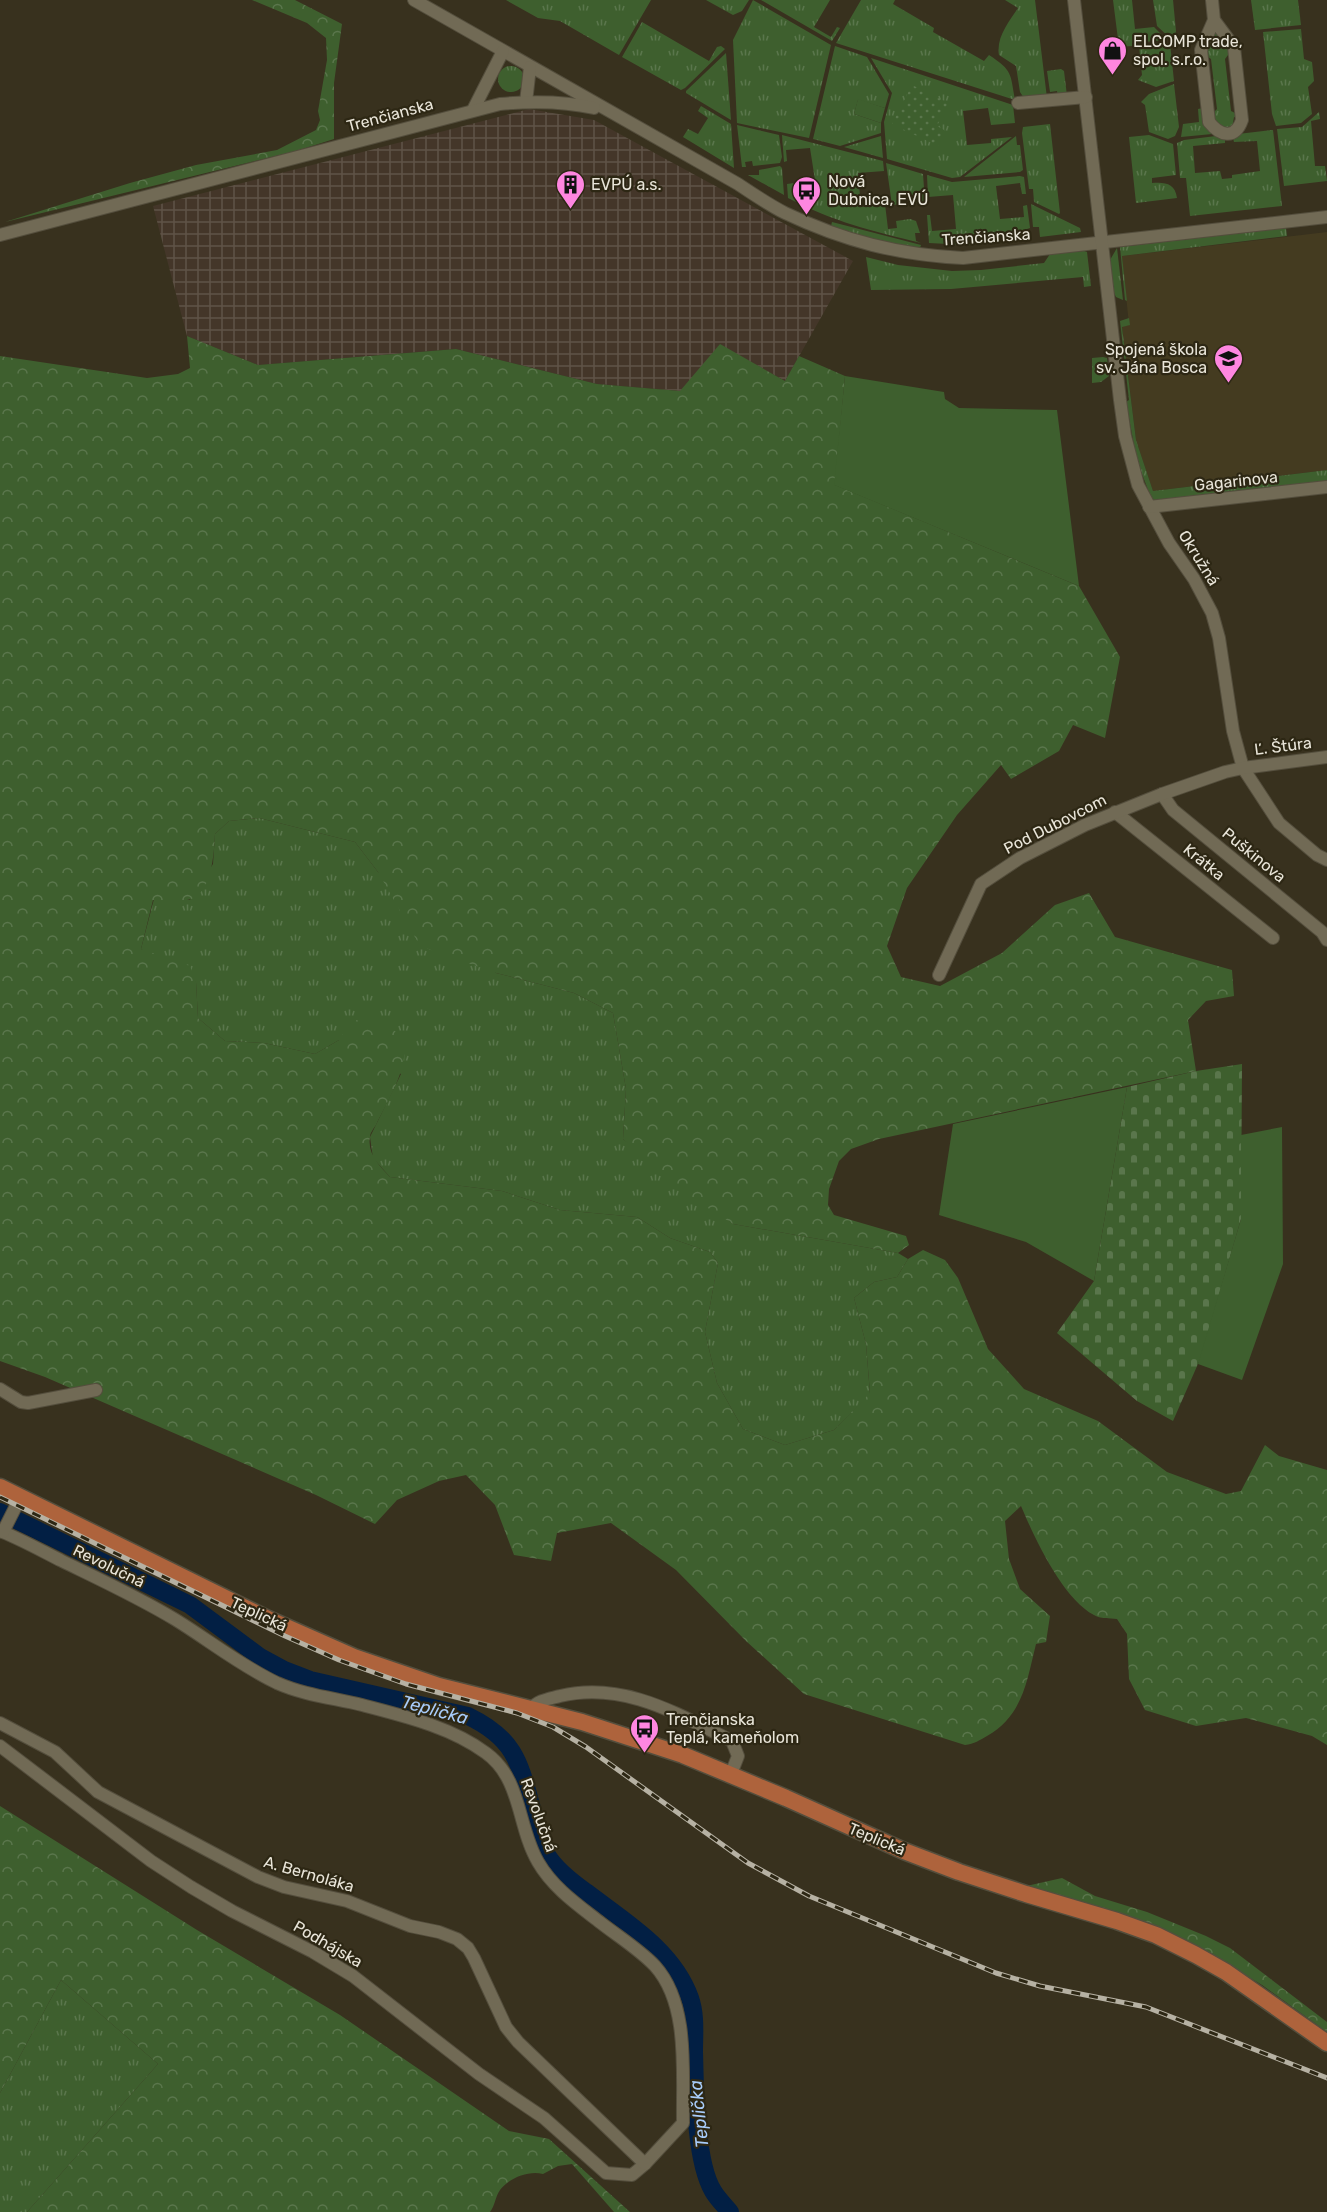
<svg xmlns="http://www.w3.org/2000/svg" width="1327" height="2212" viewBox="0 0 1327 2212" font-family="Rubik,sans-serif">
<defs>
<pattern id="industrial-grid" width="8" height="8" patternUnits="userSpaceOnUse" patternTransform="scale(1.5)"><rect width="8" height="8" fill="#443629"/><path d="M0 4h8M4 0v8" fill="none" stroke="#5f5347"/></pattern>
<pattern id="grass-tufts" width="24" height="20" patternUnits="userSpaceOnUse" patternTransform="scale(1.5)"><rect width="24" height="20" fill="#3e5f2e"/><path d="M3 7l-1-3M5 7V3M7 7l1-3M15 17l-1-3M17 17v-4M19 17l1-3" fill="none" stroke="#5a764c"/></pattern>
<pattern id="forest-crowns" width="20" height="18" patternUnits="userSpaceOnUse" patternTransform="scale(1.5)"><rect width="20" height="18" fill="#3e5f2e"/><path d="M2 6a3 3 0 1 1 6 0M12 15a3 3 0 1 1 6 0" fill="none" stroke="#5a764c"/></pattern>
<pattern id="cemetery-stones" width="16" height="16" patternUnits="userSpaceOnUse" patternTransform="scale(1.5)"><rect width="16" height="16" fill="#3e5f2e"/><path d="M2 7V4a2 2 0 0 1 4 0v3zM10 15v-3a2 2 0 0 1 4 0v3z" fill="#5a764c"/></pattern>
<pattern id="park-dots" width="8" height="8" patternUnits="userSpaceOnUse" patternTransform="scale(1.5)"><rect width="8" height="8" fill="#3e5f2e"/><path d="M2 2h.1M6 6h.1" fill="none" stroke="#5a764c" stroke-width="1.8" stroke-linecap="round"/></pattern>
</defs>
<rect width="100%" height="100%" fill="#38311e"/>
<path fill="#443b20" d="M1327,232V470L1153,491L1136,440L1122,326L1129,325L1122,256Z"/>
<path fill="url(#industrial-grid)" d="M529,109L594,120L853,261L785,381L720,345L681,391L597,384L456,349L258,365L187,336L153,206Z"/>
<g fill="url(#grass-tufts)">
<path d="M506,0H651L619,55L560,21L538,18Z"/>
<path d="M706,0H749L742,11L733,15Z"/>
<path d="M753,0L831,45L809,138L737,123L733,40Z"/>
<path d="M761,0H830L814,27L831,37L837,27L840,28L832,41Z"/>
<path d="M861,0H895L893,4L934,28L933,32L984,61L989,55C1013,71 1010,73 1015,100L836,43Z"/>
<path d="M1005,0H1035L1047,98H1024L1020,92L1016,66L999,55C996,37 1009,22 1018,8Z"/>
<path d="M1113,0H1132L1135,29L1154,27L1167,40L1132,43V46L1119,47Z"/>
<path d="M1153,0H1173L1176,31L1175,36L1171,39L1157,26Z"/>
<path d="M1251,0H1298L1301,25L1255,30Z"/>
<path d="M642,22L709,61L717,47L721,46L725,49L685,88L681,90L622,57Z"/>
<path d="M1301,29L1304,59L1312,62L1314,81L1308,87L1312,114L1301,123L1276,126L1272,114L1263,32Z"/>
<path d="M1215,31L1221,34L1216,37L1219,42L1224,39L1231,51L1225,59L1231,111L1239,115V117H1234L1233,123L1238,124L1225,132L1210,116L1217,109L1211,59L1203,53L1207,41L1213,43L1216,37L1210,35Z"/>
<path d="M1170,43L1174,81L1156,87L1138,80L1142,75L1139,46Z"/>
<path d="M835,46L867,57L889,94L885,108L858,100L854,114L881,123V133L840,146L813,139Z"/>
<path d="M726,53L731,120L686,93V91Z"/>
<path d="M871,58L1013,105L1015,123L991,125L988,108L963,111L967,145L991,143V139L1012,137L960,177L952,178L887,159L884,122L892,93Z"/>
<circle cx="511" cy="79" r="13"/>
<path d="M1061,69L1064,71L1067,96L1058,97L1057,91L1050,92L1047,71Z"/>
<path d="M1174,84L1179,127L1175,136L1168,139L1149,132L1145,105L1141,102L1149,94Z"/>
<path d="M701,106L731,124L734,168L683,137L688,129L698,134L708,118L698,111Z"/>
<path d="M1203,108L1212,134L1181,137L1183,124L1199,122L1198,109Z"/>
<path d="M1319,112L1320,119L1311,121L1315,166H1325L1327,181L1284,186L1277,129L1302,127Z"/>
<path d="M1050,124L1060,213L1059,214L1034,202L1033,189H1029L1022,133L1023,127Z"/>
<path d="M737,125L779,135L782,157L780,163L753,166L752,161L745,162L746,167H742Z"/>
<path d="M1273,130L1282,206L1190,216L1186,178H1180L1177,143L1184,140L1216,136L1225,140V143L1193,146L1195,173L1220,171L1222,179L1232,178V175L1260,171L1257,141L1234,142L1233,138L1238,134Z"/>
<path d="M782,135L883,161L884,171L858,173L861,207L885,204L888,229L897,228L896,221L910,219L916,221L920,233H915L916,241L921,243C872,231 834,222 788,198L787,184L815,180L810,148L786,150L787,161L784,162Z"/>
<path d="M1149,135L1173,144L1176,175L1152,178V183C1165,182 1175,183 1177,198L1136,203L1129,137Z"/>
<path d="M881,136L883,158L844,147Z"/>
<path d="M1016,136L1017,145H1020L1023,170L1020,172L964,177Z"/>
<path d="M886,163L923,174L925,202L912,203L911,197L902,198L903,204L892,205Z"/>
<path d="M780,166L782,168L784,195L748,175H759V170Z"/>
<path d="M927,175L952,182L1020,176L1024,177L1026,194H1022L1020,183L996,186L1000,219L1024,217L1023,206L1027,205L1030,228L1027,229L1028,238L967,245L929,243L927,215H930L932,231L956,229L953,195L928,197Z"/>
<path d="M1031,204L1080,228L1081,232L1040,237L1039,227H1033Z"/>
<path d="M832,222L921,245L920,248C889,243 860,237 831,226Z"/>
<path d="M1286,228L1287,236L1122,256L1127,301L1125,300L1120,247Z"/>
<path d="M1117,248L1123,300L1116,297L1114,293L1110,260Z"/>
<path d="M1084,251L1087,252L1091,286L1084,287L1083,277L951,289L871,290L866,257L898,265L952,271L981,270L1044,263L1050,254Z"/>
<path d="M1129,318L1130,325L1122,327L1136,440L1153,491L1327,470V484L1161,503L1152,500L1137,461L1126,402L1129,400L1120,321Z"/>
<path d="M1103,357L1107,358L1109,376L1101,382L1092,383V358Z"/>
<path d="M259,818L355,842L378,872L496,973L574,993L613,1013L626,1089L623,1139L733,1224L898,1253L908,1259L897,1277L874,1282L854,1298L866,1344L870,1394L834,1430L785,1445L743,1429L717,1383L705,1332L718,1263L710,1252L670,1238L637,1217L560,1210L502,1191L390,1177L373,1158L370,1137L401,1074L339,1040L315,1054L264,1043L225,1041L198,1018L196,982L141,949L154,899L190,900L213,864L215,834L229,821Z"/>
<path d="M61,1980L158,2064L27,2212H0V2093Z"/>
</g>
<g fill="url(#forest-crowns)">
<path d="M252,0H295L342,24L334,83V139L296,151L5,222L130,183L196,165L277,150L316,130L320,120L318,111L327,60L326,38L307,23Z"/>
<path d="M187,336L258,365L456,349L597,384L680,391L720,344L785,381L799,356L845,376L835,485L1079,586L1120,657L1105,738L1073,725L1059,751L1011,779L1001,765L957,815L907,888L887,946L901,977L940,986L1002,953L1055,905L1089,893L1115,937L1232,970L1234,996L1206,1001L1188,1020L1196,1071L879,1139L851,1149L839,1161L829,1189L828,1205L834,1215L906,1236L909,1245L898,1253L733,1224L672,1185L623,1139L626,1089L613,1013L574,993L496,973L420,946L378,872L355,842L259,818L229,821L215,834C214,853 212,897 187,900C176,901 164,900 153,900L141,949L190,966L196,982L198,1018L225,1041L264,1043L315,1054L339,1040L352,1021C365,1018 374,1023 387,1027C427,1041 387,1101 376,1125C374,1128 370,1133 370,1137C367,1154 380,1166 390,1177L502,1191L560,1210L637,1217L670,1238L710,1252L718,1263L705,1332L717,1383L743,1429L785,1445L834,1430L870,1393L866,1344L854,1298L874,1282L897,1277L908,1259L923,1250L945,1260L958,1278L988,1349L1024,1389L1098,1421L1167,1472L1226,1494L1241,1491L1265,1445L1279,1456L1327,1470V1745L1312,1736L1246,1718L1196,1726L1145,1710L1129,1679L1127,1634L1117,1619C1110,1618 1100,1619 1094,1615C1063,1599 1035,1539 1021,1506L1005,1521L1009,1559L1020,1589L1050,1616L1046,1642L1036,1644C1027,1680 1023,1716 987,1736C980,1740 974,1744 965,1745L804,1694L746,1641L676,1570L611,1523L557,1533L551,1561L514,1555L495,1505L466,1475L439,1481L397,1500L375,1524L316,1495L45,1377L0,1361V356L147,378L178,374L190,368Z"/>
<path d="M0,1806L197,1930L340,2015L509,2131L549,2139L630,2212H614L572,2164L558,2166L543,2174C529,2170 509,2178 500,2190C495,2197 495,2206 490,2212H27L158,2064L61,1980L0,2093Z"/>
<path d="M1062,1878L1095,1896L1147,1912L1206,1936L1230,1948L1327,2022V2032L1262,1985L1186,1940L1095,1907L1022,1887Z"/>
</g>
<path fill="url(#cemetery-stones)" d="M1242,1064L1241,1219L1201,1357L1173,1421L1137,1401L1057,1333L1094,1281L1127,1087L1196,1071Z"/>
<path fill="url(#park-dots)" d="M912,85L948,103L937,126L946,131L938,146L892,124Z"/>
<g fill="#3e5f2e">
<path d="M858,99L885,108L881,123L854,114Z"/>
<path d="M845,376L944,392L945,399L959,408L1057,410L1079,586L834,485Z"/>
<path d="M1127,1087L1094,1281L1026,1242L939,1215L953,1124Z"/>
<path d="M1282,1127L1283,1264L1242,1380L1198,1364L1241,1219V1135Z"/>
</g>
<g fill="none" stroke-linecap="round" stroke-linejoin="round">
<path stroke="#021f44" stroke-width="18" d="M0,1512L190,1605L260,1657L284,1670L310,1680L468,1716C518,1740 520,1766 534,1816C537,1829 540,1843 547,1855C556,1870 572,1882 586,1892C625,1922 673,1950 690,1998C696,2015 694,2034 694,2052C695,2087 695,2161 713,2191C717,2198 724,2205 730,2212"/>
<defs>
<g id="minor">
<path d="M414,0L738,184C753,194 769,205 785,213C844,241 899,255 963,258L1327,217"/>
<path d="M1074,0L1120,400L1125,436L1138,485L1169,543L1194,579L1212,613L1219,638L1233,731L1243,768L1279,823L1317,855L1327,860"/>
<path d="M1212,0L1214,20L1201,50L1209,122C1220,136 1235,140 1242,120L1234,47L1214,20"/>
<path d="M526,102L530,67"/>
<path d="M1018,103L1086,97"/>
<path d="M473,110L503,51"/>
<path d="M0,235L500,104C532,101 563,101 594,108"/>
<path d="M1149,507L1327,487"/>
<path d="M1162,794L1173,810L1322,932L1327,940"/>
<path d="M1115,812L1273,938"/>
<path d="M939,975L981,884L1020,858L1085,825L1162,794L1225,772L1243,768L1327,757"/>
<path d="M0,1389L21,1402L28,1403L96,1390"/>
<path d="M0,1531C21,1539 42,1551 62,1561C101,1580 140,1598 176,1620C210,1641 241,1666 277,1683C304,1695 333,1698 362,1705C404,1716 451,1727 486,1753C522,1779 517,1826 538,1862C553,1888 578,1905 601,1923C619,1937 640,1950 655,1966C690,2005 682,2073 683,2123L645,2164L632,2175L606,2173L544,2118L479,2074L353,1976L313,1952L232,1911L191,1887L151,1861L0,1746"/>
<path d="M3,1532L20,1498"/>
<path d="M531,1709C538,1700 549,1699 560,1696C624,1681 677,1714 732,1741L738,1756L731,1774"/>
<path d="M0,1723L55,1752L98,1792L258,1877L284,1887L347,1901L410,1926L439,1932L457,1939L468,1948L474,1958L506,2027L518,2042L645,2164"/>
</g>
<path id="major" d="M0,1487L268,1619L354,1657L439,1686L582,1722L683,1755L786,1798L904,1851L959,1872L1026,1894L1117,1921L1156,1935L1196,1955L1226,1972L1327,2043"/>
</defs>
<use href="#minor" stroke="#544e3d" stroke-width="14"/>
<use href="#major" stroke="#544e3d" stroke-width="19"/>
<use href="#minor" stroke="#716a55" stroke-width="12"/>
<use href="#major" stroke="#ae633c" stroke-width="16"/>
<defs>
<path id="rail" d="M0,1497L285,1636L339,1660L406,1684L517,1713L553,1727L586,1747L748,1863L809,1896L996,1973L1040,1986L1146,2007L1327,2078"/>
</defs>
<use href="#rail" stroke="#b6b1a3" stroke-width="5"/>
<use href="#rail" stroke="#2d2714" stroke-width="3" stroke-dasharray="9" stroke-linecap="butt"/>
</g>
<defs>
<symbol id="shop-pin" viewBox="-11 -11 22 30"><path d="M0 17L-7.5 6A9.5 9.5 0 1 1 7.5 6Z" fill="#fe86e0" stroke="#2d2714"/><path d="M-5-2.5h2.3a2.7 3.5 0 0 1 5.4 0H5L5.5 6h-11ZM-1.5-2.5h3a1.5 2.3 0 0 0-3 0Z" fill="#111"/></symbol>
<symbol id="building-pin" viewBox="-11 -11 22 30"><path d="M0 17L-7.5 6A9.5 9.5 0 1 1 7.5 6Z" fill="#fe86e0" stroke="#2d2714"/><path d="M-4-6H4V6H1V3H-1V6H-4ZM-2.5-4.3h1.7v1.8h-1.7ZM.8-4.3h1.7v1.8H.8ZM-2.5-1h1.7V.8h-1.7ZM.8-1h1.7V.8H.8Z" fill="#111"/></symbol>
<symbol id="bus-pin" viewBox="-11 -11 22 30"><path d="M0 17L-7.5 6A9.5 9.5 0 1 1 7.5 6Z" fill="#fe86e0" stroke="#2d2714"/><path d="M-5-6H5V4H4V6H2V4H-2V6H-4V4H-5ZM-3.5-4V0h7V-4ZM-3.5 1.2v1.5H-2V1.2ZM2 1.2v1.5H3.5V1.2Z" fill="#111"/></symbol>
<symbol id="school-pin" viewBox="-11 -11 22 30"><path d="M0 17L-7.5 6A9.5 9.5 0 1 1 7.5 6Z" fill="#fe86e0" stroke="#2d2714"/><path d="M0-5L7-2L0 1L-7-2ZM-4 1L0 2.5L4 1V4Q0 6-4 4Z" fill="#111"/></symbol>
</defs>
<g fill-rule="evenodd">
<use href="#shop-pin" x="1096" y="34" width="33" height="45"/>
<use href="#building-pin" x="554" y="168" width="33" height="45"/>
<use href="#bus-pin" x="790" y="174" width="33" height="45"/>
<use href="#school-pin" x="1212" y="342" width="33" height="45"/>
<use href="#bus-pin" x="628" y="1712" width="33" height="45"/>
</g>
<g text-anchor="middle" dominant-baseline="central" stroke-width="4.5" stroke-linejoin="round" paint-order="stroke">
<g font-size="16" fill="#e9e5d9" stroke="#2d2714" text-anchor="start">
<text x="1133" y="41">ELCOMP trade,<tspan x="1133" dy="18">spol. s.r.o.</tspan></text>
<text x="828" y="181">Nová<tspan x="828" dy="18">Dubnica, EVÚ</tspan></text>
<text x="591" y="184">EVPÚ a.s.</text>
<text x="1207" y="349" text-anchor="end">Spojená škola<tspan x="1207" dy="18">sv. Jána Bosca</tspan></text>
<text x="666" y="1719">Trenčianska<tspan x="666" dy="18">Teplá, kameňolom</tspan></text>
</g>
<g font-size="16" fill="#e9e5d9" stroke="#2d2714">
<text transform="translate(390 115) rotate(-15)">Trenčianska</text>
<text transform="translate(986 237) rotate(-4)">Trenčianska</text>
<text transform="translate(1236 481) rotate(-6)">Gagarinova</text>
<text transform="translate(1199 558) rotate(58)">Okružná</text>
<text transform="translate(1283 746) rotate(-7)">Ľ. Štúra</text>
<text transform="translate(1055 824) rotate(-27)">Pod Dubovcom</text>
<text transform="translate(1254 855) rotate(39)">Puškinova</text>
<text transform="translate(1204 862) rotate(39)">Krátka</text>
<text transform="translate(109 1566) rotate(26)">Revolučná</text>
<text transform="translate(259 1614) rotate(25)">Teplická</text>
<text transform="translate(539 1815) rotate(70)">Revolučná</text>
<text transform="translate(877 1839) rotate(23)">Teplická</text>
<text transform="translate(309 1874) rotate(16)">A. Bernoláka</text>
<text transform="translate(328 1944) rotate(30)">Podhájska</text>
</g>
<g font-size="18" font-style="italic" fill="#a8ccfa" stroke="#2d2714">
<text transform="translate(435 1710) rotate(15)">Teplička</text>
<text transform="translate(699 2114) rotate(-96)">Teplička</text>
</g>
</g>
</svg>
